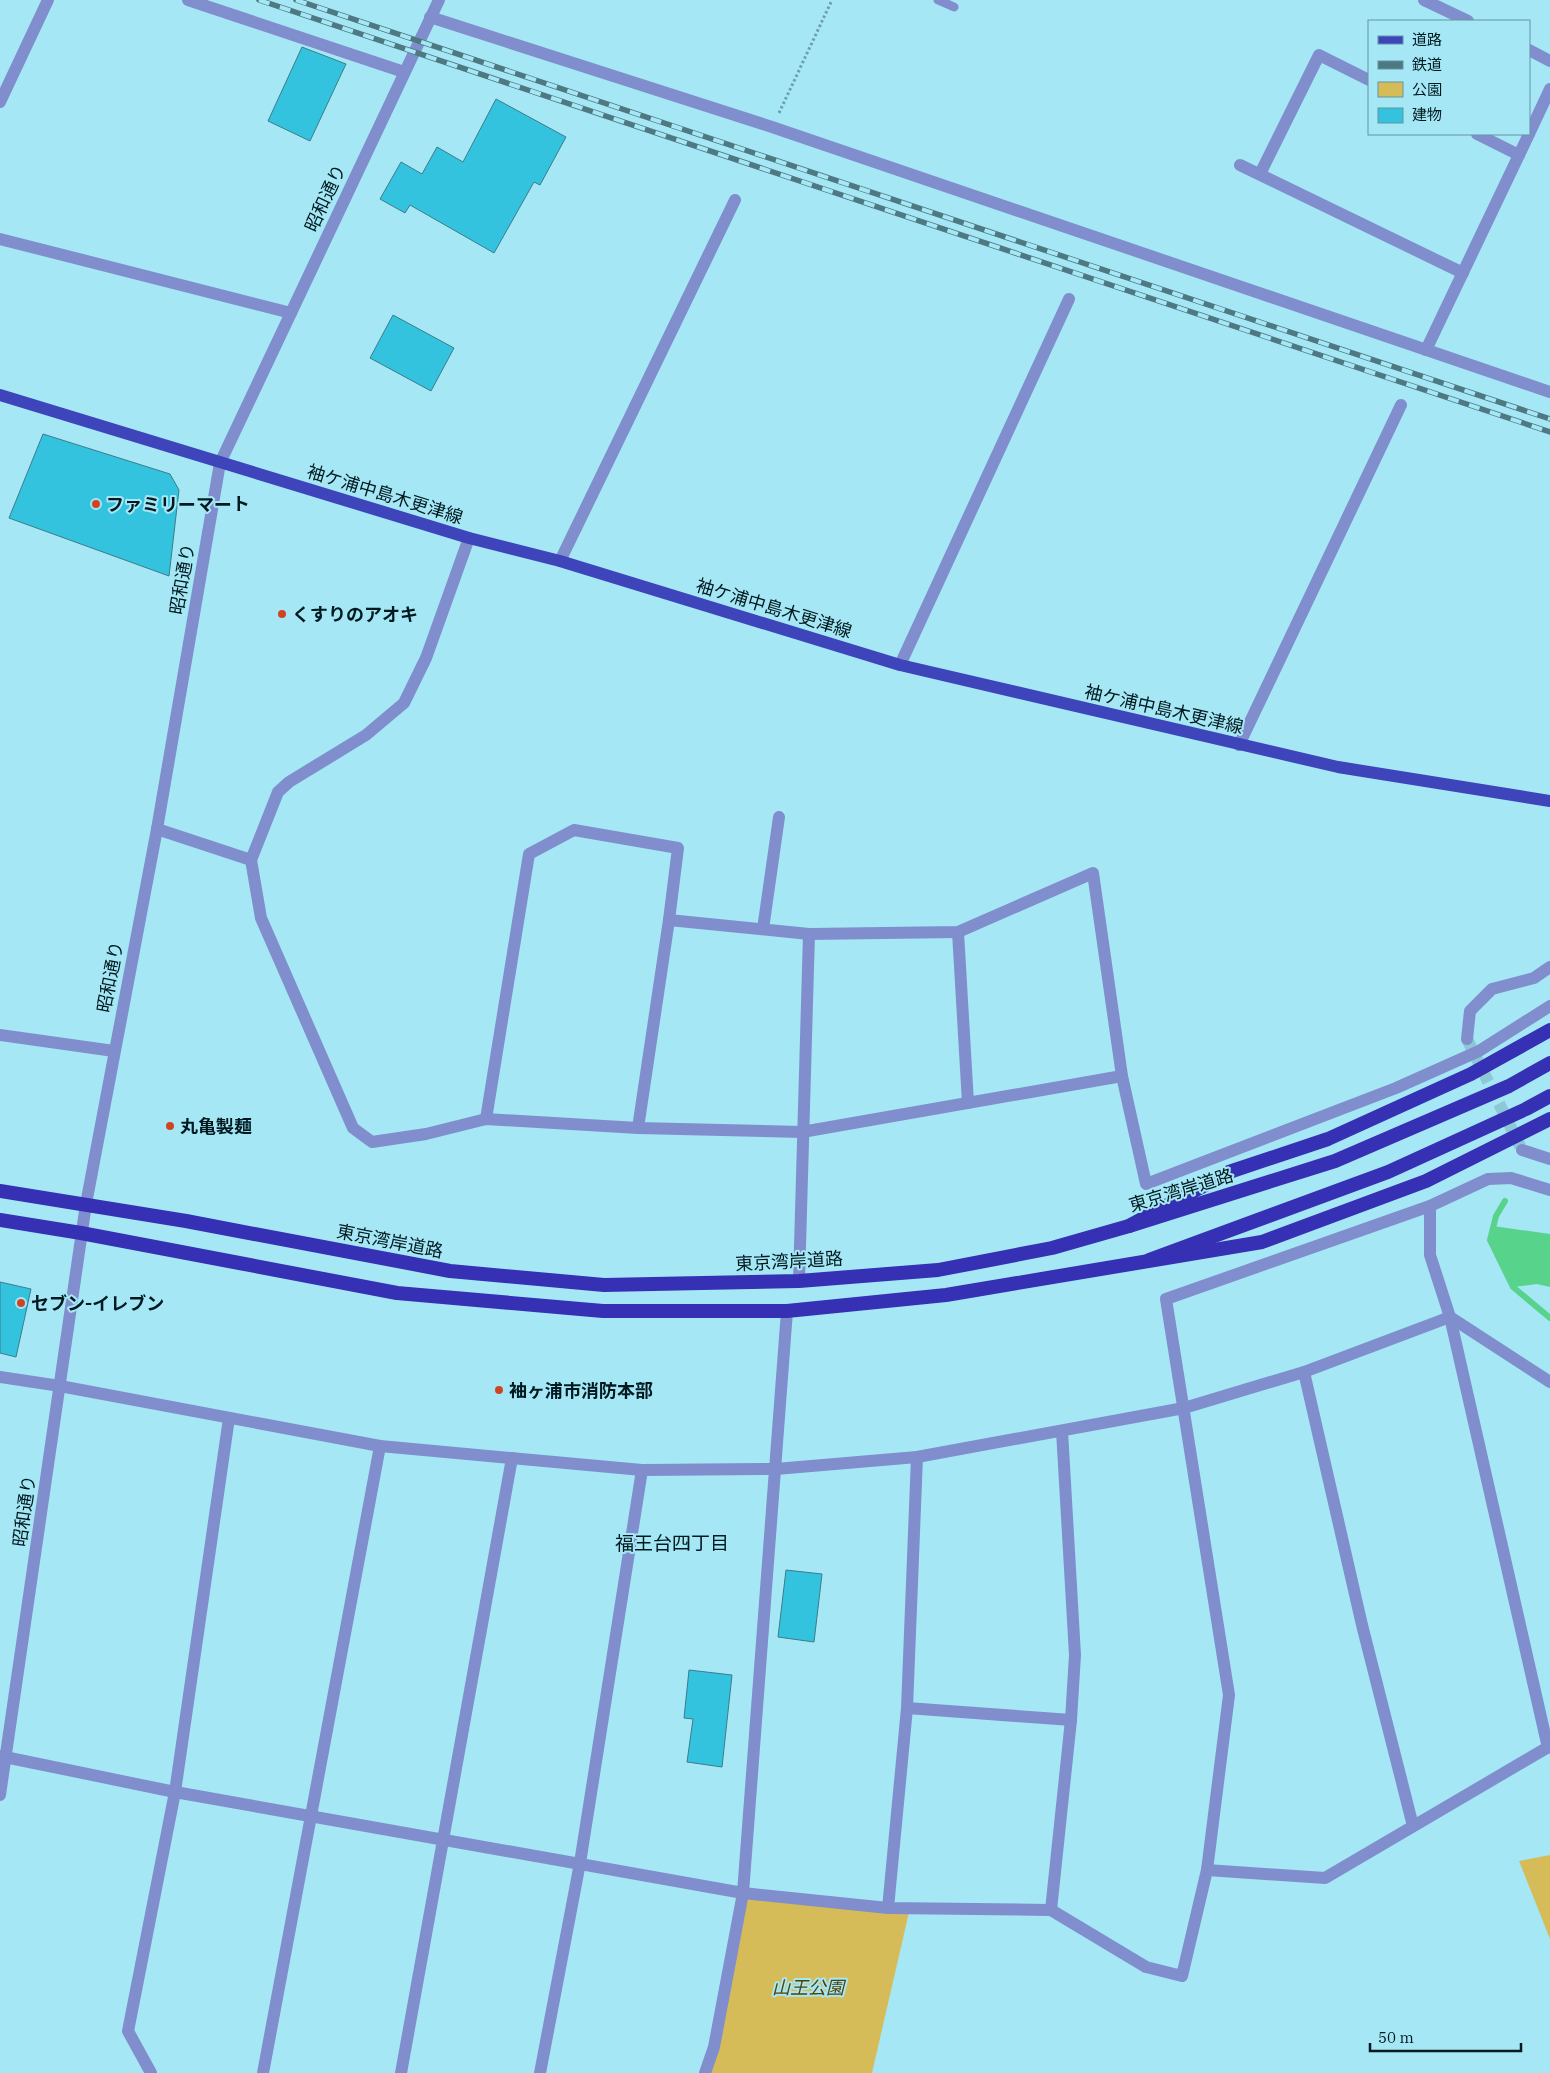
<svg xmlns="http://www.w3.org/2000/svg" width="1550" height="2073" viewBox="0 0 1550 2073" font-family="'IBM Plex Serif','Noto Sans JP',serif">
<rect width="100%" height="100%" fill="#a6e7f6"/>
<g fill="#d6bc59">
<path d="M1550,1855V1939L1519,1861Z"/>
<path d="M743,1893L910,1908L872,2073H705Z"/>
</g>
<path fill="#58d38b" d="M1493,1226L1550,1234V1287L1537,1284L1513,1287L1490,1240Z"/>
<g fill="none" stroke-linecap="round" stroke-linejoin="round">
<path stroke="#58d38b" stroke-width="6" d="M1505,1201L1496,1216L1490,1240L1513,1287L1550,1318"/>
</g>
<g fill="#34c3df" stroke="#3d7c8a">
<path d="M302,47L346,64L310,141L268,121Z"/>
<path d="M496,99L566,137L540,185L534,182L494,253L410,205L405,213L380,199L401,162L422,174L437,147L463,162Z"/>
<path d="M393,315L454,348L431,391L370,358Z"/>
<path d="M43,434L170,474L179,490L169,576L9,518Z"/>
<path d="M0,1282L31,1289L16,1357L0,1353Z"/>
<path d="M786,1570L822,1574L814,1642L778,1637Z"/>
<path d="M689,1670L732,1675L722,1767L687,1762L693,1719L684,1718Z"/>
</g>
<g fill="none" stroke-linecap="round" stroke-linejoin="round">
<path stroke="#8dc8d6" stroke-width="12" stroke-dasharray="12 6" stroke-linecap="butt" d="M1467,1039L1522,1150"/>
<path stroke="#6da0ac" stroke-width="3" stroke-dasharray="2.5 2.5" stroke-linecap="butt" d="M779,113L832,0"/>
<path stroke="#818ecd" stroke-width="9" d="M938,0L954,7"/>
<g stroke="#818ecd" stroke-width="12">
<path d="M188,0L404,72"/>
<path d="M1424,0L1468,21"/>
<path d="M430,17L772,127L1550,392"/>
<path d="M1529,50L1550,61"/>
<path d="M0,102L48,0"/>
<path d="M1477,134L1519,155"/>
<path d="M1529,134L1550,89"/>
<path d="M1240,165L1463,273"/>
<path d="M1260,174L1319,55L1369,80"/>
<path d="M0,239L291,313"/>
<path d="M1426,350L1529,134"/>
<path d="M560,561L735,200"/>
<path d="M900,665L1069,299"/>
<path d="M1239,745L1401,405"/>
<path d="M157,829L251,860L261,918L353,1128L372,1142L426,1134L486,1119L638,1128L802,1132L1122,1076L1146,1184L1396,1088L1479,1051L1550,1006"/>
<path d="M251,860L278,792L289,782L366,735L404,703L426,658L469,538"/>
<path d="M669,920L809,934L958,932L1093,873L1122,1076"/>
<path d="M763,929L779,817"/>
<path d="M958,932L968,1103"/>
<path d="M0,1035L114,1051"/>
<path d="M1467,1039L1470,1011L1492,989L1534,978L1550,967"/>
<path d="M486,1119L529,854L574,830L678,848L669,920L638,1128"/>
<path d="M1522,1150L1550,1159"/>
<path d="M799,1281L809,934"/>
<path d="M1304,1372L1362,1625L1413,1826"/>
<path d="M0,1377L60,1386L380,1446L642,1470L776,1469L917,1457L1184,1408L1304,1372L1450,1317L1550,1382"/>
<path d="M907,1708L1071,1720"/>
<path d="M1548,1748L1450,1317L1430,1255V1206L1488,1179L1511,1178L1550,1190"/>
<path d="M0,1756L175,1792L743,1893L888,1908L1051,1910L1146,1967L1182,1976L1207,1870L1229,1695L1166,1299L1430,1206"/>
<path d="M1207,1870L1325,1878L1550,1746"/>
<path d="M888,1908L907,1708L917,1457"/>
<path d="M1051,1910L1071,1720L1075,1655L1062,1431"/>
<path d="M151,2073L128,2031L175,1792L229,1418"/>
<path d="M263,2073L380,1446"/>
<path d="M401,2073L512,1458"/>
<path d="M540,2073L580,1863L642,1470"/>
<path d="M705,2073L714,2047L743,1893L787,1311"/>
</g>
<path stroke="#818ecd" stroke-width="12" d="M0,1795L86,1204L157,829L220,463L439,0"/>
<path stroke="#3e44b9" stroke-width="12" d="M0,395L469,538L560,561L900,665L1338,767L1550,801"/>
<g stroke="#3630b4" stroke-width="14">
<path d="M0,1191L186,1221L450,1271L604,1285L799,1281L938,1270L1052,1248L1129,1226L1229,1172L1328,1139L1471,1074L1550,1030"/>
<path d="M0,1220L81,1233L397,1293L603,1311H787L946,1295L1262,1242L1426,1181L1550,1119"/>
</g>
<defs>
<g id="rail">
<path d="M259,0L1550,432"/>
<path d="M296,0L1550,419"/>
</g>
</defs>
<use href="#rail" stroke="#4e7983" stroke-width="5.5"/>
<use href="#rail" stroke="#a6e7f6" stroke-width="4" stroke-dasharray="11" stroke-linecap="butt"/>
<g stroke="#3630b4" stroke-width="14">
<path d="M1129,1226L1335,1161L1509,1086L1550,1063"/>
<path d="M1149,1260L1388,1172L1526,1109L1550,1096"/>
</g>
</g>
<g fill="#cf4524" stroke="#a6e7f6" stroke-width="2">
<circle cx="96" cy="504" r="5"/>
<circle cx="282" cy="614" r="5"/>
<circle cx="170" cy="1126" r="5"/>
<circle cx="21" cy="1303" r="5"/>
<circle cx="499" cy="1390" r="5"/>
</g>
<g text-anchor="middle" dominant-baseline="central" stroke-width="4" stroke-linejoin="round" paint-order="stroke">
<g font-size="18" fill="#011a20" stroke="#a6e7f6">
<text transform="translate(325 198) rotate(-65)">昭和通り</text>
<text transform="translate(385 494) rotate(17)">袖ケ浦中島木更津線</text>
<text transform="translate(182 579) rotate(-80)">昭和通り</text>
<text transform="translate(774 608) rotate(17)">袖ケ浦中島木更津線</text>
<text transform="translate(1164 709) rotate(13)">袖ケ浦中島木更津線</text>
<text transform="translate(110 977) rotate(-79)">昭和通り</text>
<text transform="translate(1181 1190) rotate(-17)">東京湾岸道路</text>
<text transform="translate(390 1241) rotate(11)">東京湾岸道路</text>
<text transform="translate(789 1261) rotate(-3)">東京湾岸道路</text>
<text transform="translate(24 1511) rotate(-82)">昭和通り</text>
</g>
<g font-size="18" font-weight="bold" fill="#011a20" stroke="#a6e7f6" text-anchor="start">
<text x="106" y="504">ファミリーマート</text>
<text x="292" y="614">くすりのアオキ</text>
<text x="180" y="1126">丸亀製麺</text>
<text x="31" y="1303">セブン-イレブン</text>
<text x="509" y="1390">袖ヶ浦市消防本部</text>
</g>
<g font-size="18" font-style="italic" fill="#50420a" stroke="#a6e7f6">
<text x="808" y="1987">山王公園</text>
</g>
<g font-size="19" fill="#011a20" stroke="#a6e7f6">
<text x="672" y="1543">福王台四丁目</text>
</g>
</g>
<rect x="1368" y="20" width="162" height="115" fill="#a6e7f6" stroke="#6495a0"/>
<rect x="1378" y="36" width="25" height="8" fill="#3e44b9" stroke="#6495a0"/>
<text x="1412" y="45" font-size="15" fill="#011a20">道路</text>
<rect x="1378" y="61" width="25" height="8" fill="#4e7983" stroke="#6495a0"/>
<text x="1412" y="70" font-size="15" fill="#011a20">鉄道</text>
<rect x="1378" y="82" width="25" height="15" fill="#d6bc59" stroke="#6495a0"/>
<text x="1412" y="95" font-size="15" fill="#011a20">公園</text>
<rect x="1378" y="108" width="25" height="15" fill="#34c3df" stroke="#6495a0"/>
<text x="1412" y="120" font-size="15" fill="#011a20">建物</text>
<path d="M1370 2043v8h151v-8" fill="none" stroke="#011a20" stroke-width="2.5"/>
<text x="1378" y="2043" font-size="15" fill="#011a20" stroke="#a6e7f6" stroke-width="4" paint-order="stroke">50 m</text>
</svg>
